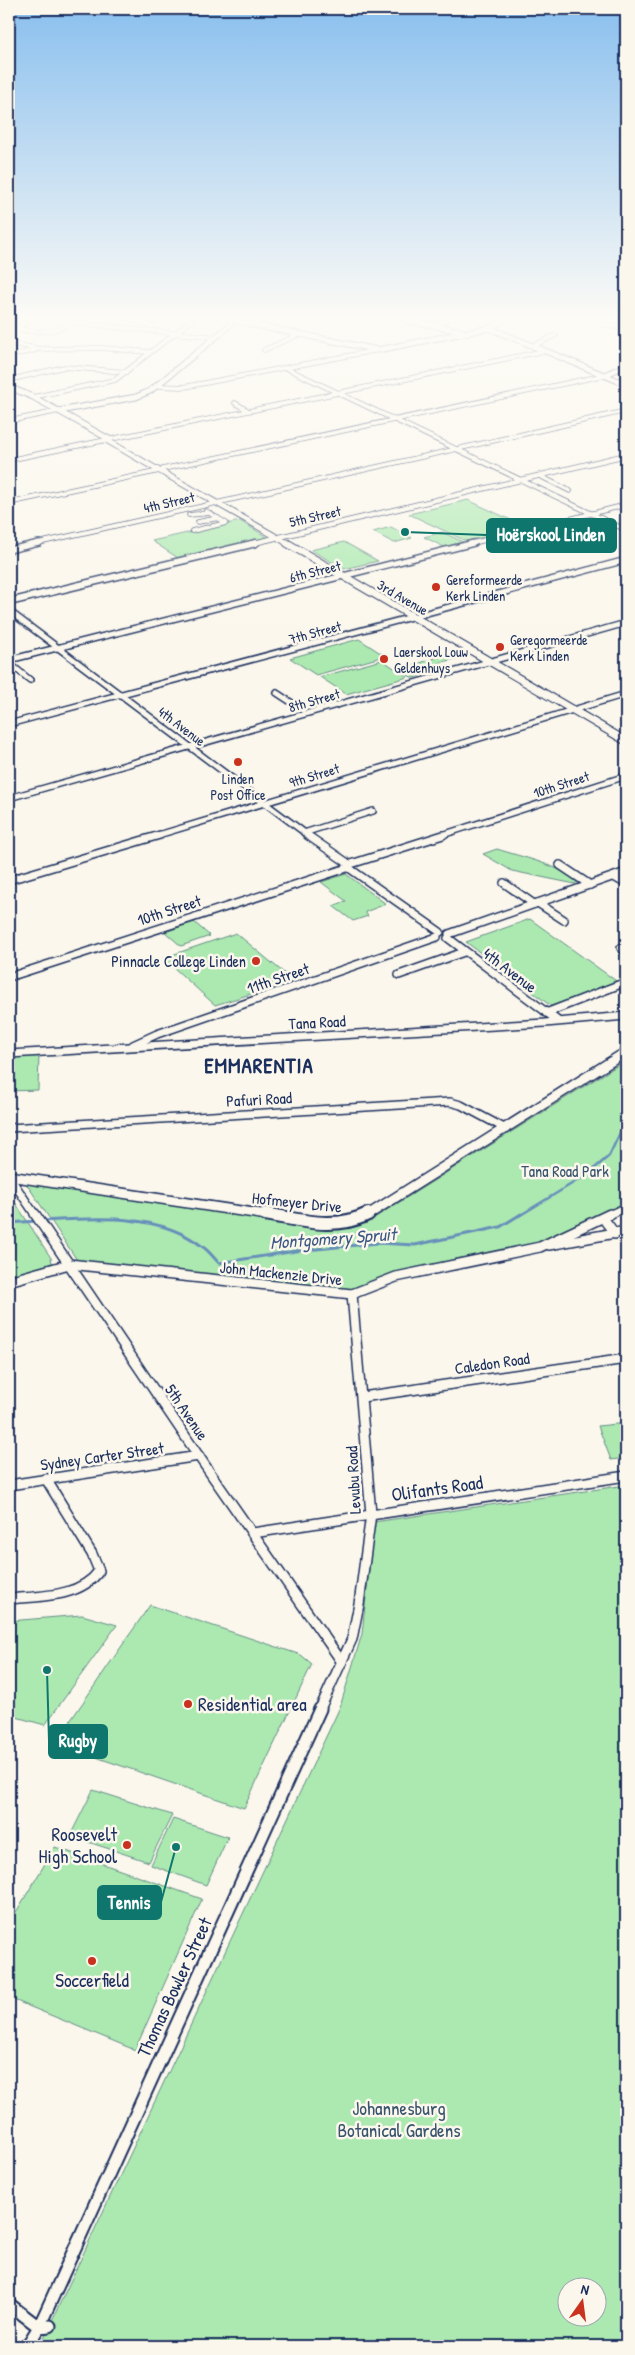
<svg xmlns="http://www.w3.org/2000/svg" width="635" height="2355" viewBox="0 0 635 2355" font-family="'Patrick Hand',sans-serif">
<rect width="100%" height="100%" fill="#fbf7ec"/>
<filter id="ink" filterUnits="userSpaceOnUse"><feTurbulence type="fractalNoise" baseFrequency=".02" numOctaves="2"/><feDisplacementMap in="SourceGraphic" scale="10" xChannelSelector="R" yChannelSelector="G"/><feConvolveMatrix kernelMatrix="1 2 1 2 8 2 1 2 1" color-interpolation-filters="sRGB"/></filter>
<g filter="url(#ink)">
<g fill="#ace9b0" stroke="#648c87" fill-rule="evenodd">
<path d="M468,500L526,527L466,541L409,514Z"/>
<path d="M240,521L267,537L178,558L152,541Z"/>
<path d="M391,527L412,538L394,543L373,532Z"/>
<path d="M442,532L463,542L444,547L424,537Z"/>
<path d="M344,542L378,561L344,569L311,550Z"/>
<path d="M359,639L385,656L316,675L290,658Z"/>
<path d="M450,653L457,658L436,664L445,669L413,678L399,670Z"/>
<path d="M382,660L408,677L346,694L320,677Z"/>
<path d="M497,849C518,856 564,866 577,882L575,884L512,871L483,854Z"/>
<path d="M346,874L386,904L365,912L368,916L353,921L333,906L346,901L321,882Z"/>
<path d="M530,919L619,983L551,1006L466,942Z"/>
<path d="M194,922L210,936L181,946L165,932Z"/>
<path d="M236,933L290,978V982L215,1005L163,958Z"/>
<path d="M39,1053L38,1090L9,1091V1055Z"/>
<path d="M626,1060V1210L543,1248L407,1273L352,1293L77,1260L26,1183L327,1229L371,1220Z"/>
<path d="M9,1193L51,1258L52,1263L9,1278Z"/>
<path d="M626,1423V1458L611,1460L598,1426Z"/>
<path d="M626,1485V2346H40L340,1707L362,1634L374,1522ZM568,2288H598V2318H568Z"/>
<path d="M150,1605L301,1655L312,1664L244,1808L55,1743Z"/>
<path d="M82,1615L117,1625L45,1725L9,1715V1621Z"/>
<path d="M93,1790L172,1815L149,1862L70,1836Z"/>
<path d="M173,1819L228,1837L206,1885L151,1865Z"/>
<path d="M55,1847L202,1899L135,2050L9,1998V1924Z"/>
</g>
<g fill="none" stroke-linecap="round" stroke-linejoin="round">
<path stroke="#678fba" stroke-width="2.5" d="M519,1216L588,1174L609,1156L626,1120"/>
<g stroke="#678fba" stroke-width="3">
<path d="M43,1221C94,1218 160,1212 203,1247C209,1251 214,1258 219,1263L296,1251L378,1243L415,1245L500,1227L521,1214"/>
<path d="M9,1223L37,1221"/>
</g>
<defs>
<g id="minor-far4">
<path d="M580,320L626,329"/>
<path d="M153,322L156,320"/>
<path d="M73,323L216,337"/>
<path d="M433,326L445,320"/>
<path d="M16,328C38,334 57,333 76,321"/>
<path d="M16,328L30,320"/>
<path d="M489,328L505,320"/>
<path d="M9,343L40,349L102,348L150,352"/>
<path d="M533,346L556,335"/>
<path d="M264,350L300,334"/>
<path d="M9,356L36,350"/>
<path d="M286,368L626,530"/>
<path d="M9,380L64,367L126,372"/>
<path d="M158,386L184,387L378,350"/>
<path d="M33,397L115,380L192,320"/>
<path d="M235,403L247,410"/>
<path d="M9,421L59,411"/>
<path d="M111,439L544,351"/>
<path d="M9,460L106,440"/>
<path d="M163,469L605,375"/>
<path d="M540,476L570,491"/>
<path d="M9,503L159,471"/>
<path d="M189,515L209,513"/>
<path d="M198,522L218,518"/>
<path d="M192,531L226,523L206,511"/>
<path d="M34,544L626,411"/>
<path d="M469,544L626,505"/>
</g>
<g id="minor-far3">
<path d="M9,550L39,543"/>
<path d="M9,611L309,836"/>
<path d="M9,660L474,543"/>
<path d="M9,663L30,680"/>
<path d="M277,693L303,710"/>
<path d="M9,724L626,560"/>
<path d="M9,798L626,623"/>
<path d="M304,833L373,811"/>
<path d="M155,836L626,694"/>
<path d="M439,836L626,776"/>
</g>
<g id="minor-far2">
<path d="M307,835L349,864"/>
<path d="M351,864L443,835"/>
<path d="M560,865L590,885"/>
<path d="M349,868L440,932"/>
<path d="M614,877L626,884"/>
<path d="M9,880L160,835"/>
<path d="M504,883L534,904"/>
<path d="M538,903L564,920"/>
<path d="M449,934L626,872"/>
<path d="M448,938L558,1021"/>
<path d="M621,948L626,952"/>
<path d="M399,975L464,952"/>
<path d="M9,977L347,868"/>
<path d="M546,1013L626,982"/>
<path d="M133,1045L157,1034L437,937"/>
<path d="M9,1054L545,1023L626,1016"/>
<path d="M9,1128L450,1102L461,1105L506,1129"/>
<path d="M9,1176L36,1216"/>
<path d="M607,1216L626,1207"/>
</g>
<g id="minor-far1">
<path d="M35,1214L204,1464L342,1662"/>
<path d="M603,1218L615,1234"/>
<path d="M549,1245L626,1231"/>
<path d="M9,1281L69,1264L352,1294L396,1277L540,1247L610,1214"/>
<path d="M362,1397L626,1359"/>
<path d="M9,1485L199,1456"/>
<path d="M253,1533L626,1476"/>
<path d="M9,1599C39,1596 80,1598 99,1571L92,1554L46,1479"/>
<path d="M319,1711L352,1639L359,1604L371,1514L352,1294"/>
</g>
<g id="minor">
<path d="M9,2304L39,2327"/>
<path d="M39,2327L50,2326"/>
<path d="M27,2346L39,2327L320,1709"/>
</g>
<path id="tertiary-far1" d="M250,544L626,455"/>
<path id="tertiary" d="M9,602L256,543"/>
<g id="secondary-far3">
<path d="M230,320L378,350L489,328L626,384"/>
<path d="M405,320L461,331"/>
<path d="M605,375L626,365"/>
<path d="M9,387L33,397L109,439"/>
<path d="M59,411L136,397L150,391L228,327L232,320"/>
<path d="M108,441L158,470"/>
<path d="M160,471L289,544"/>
</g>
<path id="secondary-far2" d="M287,543L626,741"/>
<g id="secondary-far1">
<path d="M9,1176L274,1216"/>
<path d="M366,1216L626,1052"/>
</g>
<path id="secondary" d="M265,1214C301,1220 334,1231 368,1214"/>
</defs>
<use href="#minor-far4" stroke="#1b2f5e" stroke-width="5.5"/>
<use href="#minor-far3" stroke="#1b2f5e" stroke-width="8"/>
<use href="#minor-far2" stroke="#1b2f5e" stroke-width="10"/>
<use href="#minor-far1" stroke="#1b2f5e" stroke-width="12"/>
<use href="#minor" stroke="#1b2f5e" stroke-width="15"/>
<use href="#tertiary-far1" stroke="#1b2f5e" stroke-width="6"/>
<use href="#tertiary" stroke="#1b2f5e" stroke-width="9"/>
<use href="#secondary-far3" stroke="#1b2f5e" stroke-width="7"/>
<use href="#secondary-far2" stroke="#1b2f5e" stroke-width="9"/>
<use href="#secondary-far1" stroke="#1b2f5e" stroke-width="12"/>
<use href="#secondary" stroke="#1b2f5e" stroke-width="16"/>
<use href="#minor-far4" stroke="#fbf7ec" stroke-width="4"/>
<use href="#minor-far3" stroke="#fbf7ec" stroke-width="5"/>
<use href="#minor-far2" stroke="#fbf7ec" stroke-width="7"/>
<use href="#minor-far1" stroke="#fbf7ec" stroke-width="9"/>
<use href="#minor" stroke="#fbf7ec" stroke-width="11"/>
<use href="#tertiary-far1" stroke="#fbf7ec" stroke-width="4.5"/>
<use href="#tertiary" stroke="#fbf7ec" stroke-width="6"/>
<use href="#secondary-far3" stroke="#fbf7ec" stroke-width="5"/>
<use href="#secondary-far2" stroke="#fbf7ec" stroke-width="7"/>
<use href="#secondary-far1" stroke="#fbf7ec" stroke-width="9"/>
<use href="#secondary" stroke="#fbf7ec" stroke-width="12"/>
</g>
</g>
<linearGradient id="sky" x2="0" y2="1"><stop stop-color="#89bfee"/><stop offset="0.49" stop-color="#fdfbf6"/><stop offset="1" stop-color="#fdfbf6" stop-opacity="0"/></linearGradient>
<rect width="635" height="650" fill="url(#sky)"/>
<g fill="#c8321e" stroke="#fbf7ec" stroke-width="2">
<circle cx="436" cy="587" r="5"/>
<circle cx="500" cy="647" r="5"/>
<circle cx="384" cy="659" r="5"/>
<circle cx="238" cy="762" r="5"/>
<circle cx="256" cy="961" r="5"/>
<circle cx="188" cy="1704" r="5"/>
<circle cx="127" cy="1845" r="5"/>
<circle cx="92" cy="1961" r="5"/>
</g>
<g text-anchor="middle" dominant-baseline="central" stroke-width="5" stroke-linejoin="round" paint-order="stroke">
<g font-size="14" fill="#1b2f5e" stroke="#fbf7ec">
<text transform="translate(169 502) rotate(-13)">4th Street</text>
<text transform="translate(315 516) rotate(-13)">5th Street</text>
<text transform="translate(315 571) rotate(-14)">6th Street</text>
<text transform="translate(403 597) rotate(30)">3rd Avenue</text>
<text transform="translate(315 632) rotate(-15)">7th Street</text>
<text transform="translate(314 700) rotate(-16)">8th Street</text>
<text transform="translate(182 726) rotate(37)">4th Avenue</text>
<text transform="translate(314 775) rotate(-17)">9th Street</text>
<text transform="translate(561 784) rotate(-18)">10th Street</text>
</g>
<g font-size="14" fill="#1b2f5e" stroke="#fbf7ec" text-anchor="start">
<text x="446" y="579">Gereformeerde<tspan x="446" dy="16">Kerk Linden</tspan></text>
<text x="510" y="639">Geregormeerde<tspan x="510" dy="16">Kerk Linden</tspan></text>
<text x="394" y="651">Laerskool Louw<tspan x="394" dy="16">Geldenhuys</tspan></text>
<text x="238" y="778" text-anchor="middle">Linden<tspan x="238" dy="16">Post Office</tspan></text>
</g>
<g font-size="16" fill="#1b2f5e" stroke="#fbf7ec">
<text transform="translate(169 910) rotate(-18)">10th Street</text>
<text transform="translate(510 970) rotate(37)">4th Avenue</text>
<text transform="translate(278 978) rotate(-19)">11th Street</text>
<text transform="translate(317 1022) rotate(-3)">Tana Road</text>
<text transform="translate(259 1099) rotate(-3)">Pafuri Road</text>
<text transform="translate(297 1202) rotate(6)">Hofmeyer Drive</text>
<text transform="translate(281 1273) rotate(6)">John Mackenzie Drive</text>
<text transform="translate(492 1363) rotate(-8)">Caledon Road</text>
<text transform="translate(187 1412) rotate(56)">5th Avenue</text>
<text transform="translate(102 1456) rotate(-8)">Sydney Carter Street</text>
<text transform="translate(353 1480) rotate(-93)">Levubu Road</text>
</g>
<g font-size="16" fill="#1b2f5e" stroke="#fbf7ec" text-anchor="end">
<text x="246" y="961">Pinnacle College Linden</text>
</g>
<g font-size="16" fill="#38546e" stroke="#fbf7ec">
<text x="565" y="1171">Tana Road Park</text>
</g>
<g font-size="18" font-style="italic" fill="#3b5784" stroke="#fbf7ec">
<text transform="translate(333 1238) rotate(-4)">Montgomery Spruit</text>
</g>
<g font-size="19" fill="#1b2f5e" stroke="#fbf7ec">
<text transform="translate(437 1488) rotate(-8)">Olifants Road</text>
<text transform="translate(174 1987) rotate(-65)">Thomas Bowler Street</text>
</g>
<g font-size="19" fill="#1b2f5e" stroke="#fbf7ec" text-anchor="start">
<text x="198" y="1704">Residential area</text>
<text x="117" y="1834" text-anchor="end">Roosevelt<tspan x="117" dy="22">High School</tspan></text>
<text x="92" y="1980" text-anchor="middle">Soccerfield</text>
</g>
<g font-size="19" fill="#38546e" stroke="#fbf7ec">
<text x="399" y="2108">Johannesburg<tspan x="399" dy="22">Botanical Gardens</tspan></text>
</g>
<g font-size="21" font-weight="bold" letter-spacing="1" fill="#1b2f5e" stroke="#fbf7ec">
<text x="259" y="1065">EMMARENTIA</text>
</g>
</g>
<path fill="none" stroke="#0f766e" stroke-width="2" d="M405 532L487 535M47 1670L49 1741M176 1847L161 1902"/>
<g fill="#0f766e" stroke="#fbf7ec" stroke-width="2">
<circle cx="405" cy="532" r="5"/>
<circle cx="47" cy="1670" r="5"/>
<circle cx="176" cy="1847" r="5"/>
</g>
<g fill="#0f766e" stroke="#0f766e" stroke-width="2">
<rect x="487" y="519" width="129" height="33" rx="5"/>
<rect x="49" y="1725" width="58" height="33" rx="5"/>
<rect x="98" y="1886" width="63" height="33" rx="5"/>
</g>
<g font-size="18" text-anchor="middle" font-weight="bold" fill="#fff">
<text x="551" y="541">Hoërskool Linden</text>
<text x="78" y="1747">Rugby</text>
<text x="129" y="1909">Tennis</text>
</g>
<rect width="635" height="2355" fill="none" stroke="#fbf7ec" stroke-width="30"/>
<rect x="15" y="15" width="605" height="2325" fill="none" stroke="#1b2f5e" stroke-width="2" filter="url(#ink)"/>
<g transform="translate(582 2302) rotate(14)"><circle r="24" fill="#fbf7ec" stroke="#a1a7b3"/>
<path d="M0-4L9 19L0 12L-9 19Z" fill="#c8321e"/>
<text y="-8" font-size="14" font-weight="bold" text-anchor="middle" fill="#1b2f5e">N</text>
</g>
</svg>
